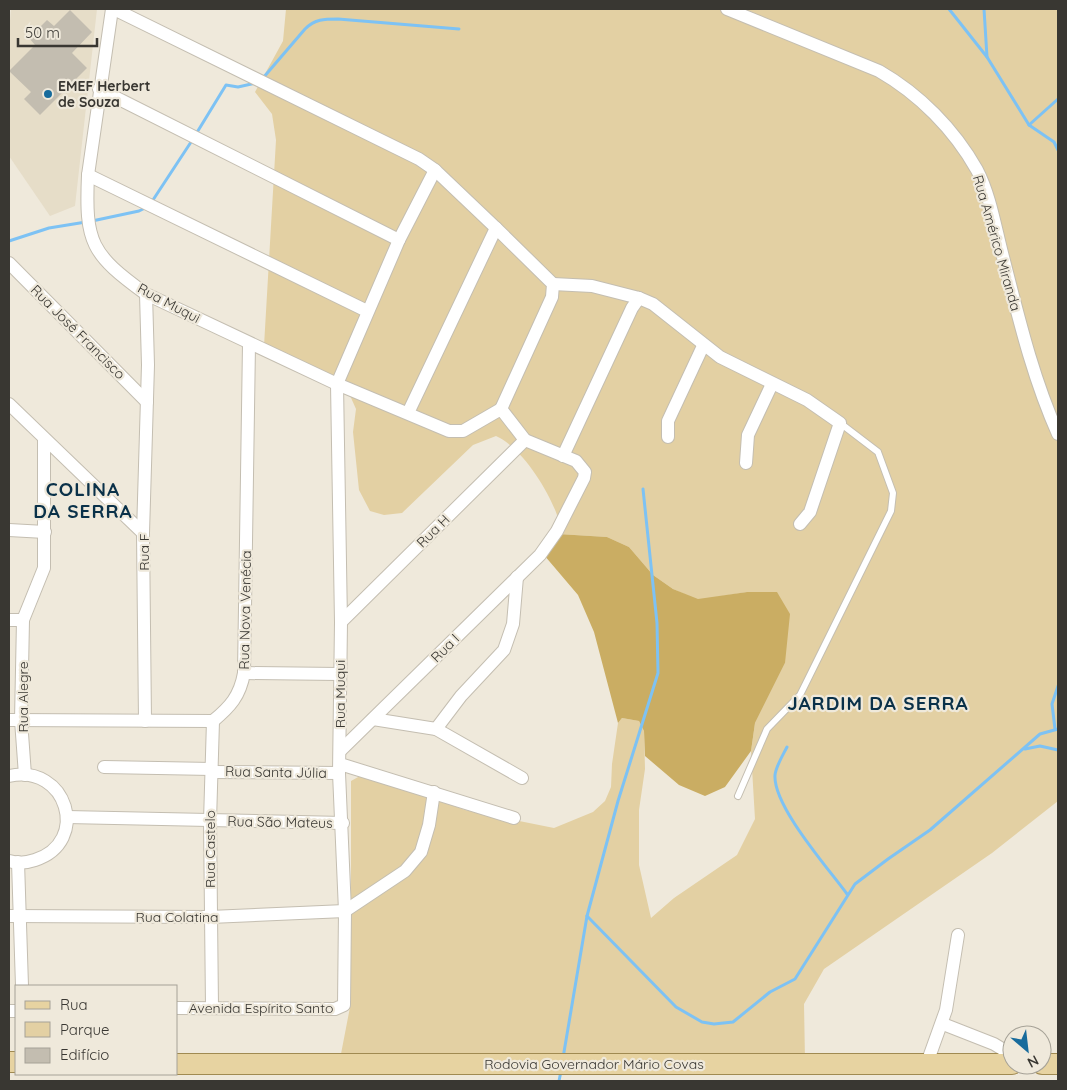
<svg xmlns="http://www.w3.org/2000/svg" width="1067" height="1090" viewBox="0 0 1067 1090" font-family="Quicksand,sans-serif">
<rect width="100%" height="100%" fill="#efe9db"/>
<path fill="#e6ddc8" d="M11,9H97L75,206L50,216L9,156V32Z"/>
<path fill="#e3d0a3" d="M286,9H1058V801L992,853L824,969L804,1004L805,1060L340,1059L351,1002V781L360,776L393,784L465,810L554,828L593,812L605,801L611,787L612,764L618,723L622,718L639,721L644,731L645,769L639,810V865L651,918L674,898L737,855L755,819L751,751L755,723L785,663L747,592L698,600L673,589L653,575L629,547L607,537L558,534C558,528 559,520 557,515C548,489 521,447 496,436L473,445L402,513L384,515L370,511L359,490L353,432L356,409L348,391L264,346L276,140L272,114L255,92L283,41Z"/>
<path fill="#caad63" d="M558,534L607,537L629,547L653,575L673,589L698,599L747,592H777L790,614L785,663L755,723L751,751L725,787L705,796L679,785L645,756L644,731L639,721L622,718L618,723L594,632L578,595L544,555Z"/>
<g fill="none" stroke-linecap="round" stroke-linejoin="round">
<g stroke="#7dc2f4" stroke-width="3">
<path d="M949,9L987,57L1029,125L1054,142L1058,150"/>
<path d="M984,9L987,57"/>
<path d="M263,78L305,29C315,19 324,19 338,19L459,29"/>
<path d="M1029,125L1058,99"/>
<path d="M196,134L226,85L238,87L256,83"/>
<path d="M151,203L193,139"/>
<path d="M92,221L139,211L147,207"/>
<path d="M9,241L49,228L86,222"/>
<path d="M1055,729L1052,704L1058,686"/>
<path d="M787,747C783,755 776,766 775,775C773,806 828,868 847,894"/>
<path d="M1025,749L1040,746L1058,750"/>
<path d="M587,916L676,1007L702,1022L714,1024L733,1022L770,992L795,979L855,884L888,859L930,830L1040,734L1058,729"/>
<path d="M563,1058L587,916L618,801L658,673L657,623L643,489"/>
<path d="M559,1081L561,1071"/>
</g>
</g>
<path fill="#c3bdb0" d="M70,10L92,32L72,53L87,68L40,115L24,99L31,92L9,71L35,45L29,38L47,20L54,26Z"/>
<g fill="none" stroke-linecap="round" stroke-linejoin="round">
<defs>
<path id="lane" d="M738,796L767,729L800,695L806,683L891,511L893,493L878,452L840,423"/>
<g id="street">
<path d="M112,9L88,175C85,243 91,254 146,294L337,384L449,431H463L501,409L525,440L576,461L585,472L584,478L557,531L540,555L341,750"/>
<path d="M114,9L419,159L435,170L399,240L337,384L341,622L339,773L345,911L344,1005L335,1009L176,1008"/>
<path d="M727,9L879,71C919,94 954,129 977,170C990,195 995,226 1002,253C1018,315 1032,376 1058,434"/>
<path d="M99,89L399,240"/>
<path d="M435,170L496,228"/>
<path d="M88,175L367,311"/>
<path d="M9,263L147,402"/>
<path d="M553,284L592,286L639,298"/>
<path d="M9,404L143,533"/>
<path d="M408,413L496,228L553,284L552,297L501,409"/>
<path d="M668,437V421L703,346"/>
<path d="M563,456L632,308L639,298L653,304L720,357L807,400L840,423L810,512L800,524"/>
<path d="M746,463L748,435L772,384"/>
<path d="M9,530L45,532"/>
<path d="M9,620H23"/>
<path d="M341,622L525,440"/>
<path d="M244,673L339,674"/>
<path d="M373,719L436,729L522,778"/>
<path d="M9,720L213,721C230,707 240,696 244,673L249,344"/>
<path d="M145,721L143,533L148,365L146,294"/>
<path d="M436,729L461,696L504,650L513,624L517,577"/>
<path d="M340,764L514,818"/>
<path d="M104,767L212,769"/>
<path d="M212,772L339,773"/>
<path d="M25,775L21,720L23,620L44,568V440"/>
<path d="M9,776C67,763 91,842 35,860C26,863 18,864 9,861"/>
<path d="M67,817L343,823"/>
<path d="M18,862L22,986"/>
<path d="M9,916L210,917L345,911L405,871L421,852L429,825L434,792"/>
<path d="M212,1007L210,821L213,721"/>
<path d="M9,1011H16"/>
<path d="M943,1024L994,1044L1012,1055"/>
<path d="M927,1063L946,1010L958,935"/>
</g>
<g id="primary">
<path d="M9,1062H16"/>
<path d="M176,1064H1012"/>
<path d="M1042,1064H1058"/>
</g>
</defs>
<use href="#lane" stroke="#c4beb1" stroke-width="8"/>
<use href="#street" stroke="#c4beb1" stroke-width="14"/>
<use href="#primary" stroke="#a08a51" stroke-width="22"/>
<use href="#lane" stroke="#fff" stroke-width="6"/>
<use href="#street" stroke="#fff" stroke-width="12"/>
<use href="#primary" stroke="#e7d3a1" stroke-width="20"/>
</g>
<circle fill="#176b9c" stroke="#efe9db" stroke-width="2" cx="48" cy="94" r="5"/>
<g text-anchor="middle" dominant-baseline="central" stroke-width="4.5" stroke-linejoin="round" paint-order="stroke">
<g font-size="14" font-weight="bold" fill="#393732" stroke="#efe9db" text-anchor="start">
<text x="58" y="86">EMEF Herbert<tspan x="58" dy="16">de Souza</tspan></text>
</g>
<g font-size="14" fill="#393732" stroke="#efe9db">
<text transform="translate(997 243) rotate(74)">Rua Américo Miranda</text>
<text transform="translate(169 303) rotate(28)">Rua Muqui</text>
<text transform="translate(78 332) rotate(45)">Rua José Francisco</text>
<text transform="translate(433 531) rotate(-45)">Rua H</text>
<text transform="translate(144 552) rotate(-90)">Rua F</text>
<text transform="translate(245 610) rotate(-89)">Rua Nova Venécia</text>
<text transform="translate(445 648) rotate(-45)">Rua I</text>
<text transform="translate(340 694) rotate(-90)">Rua Muqui</text>
<text transform="translate(23 697) rotate(-90)">Rua Alegre</text>
<text transform="translate(276 772) rotate(1)">Rua Santa Júlia</text>
<text transform="translate(280 822) rotate(1)">Rua São Mateus</text>
<text transform="translate(210 849) rotate(-90)">Rua Castelo</text>
<text x="177" y="917">Rua Colatina</text>
<text x="261" y="1008">Avenida Espírito Santo</text>
<text x="594" y="1064">Rodovia Governador Mário Covas</text>
</g>
<g font-size="19" font-weight="bold" letter-spacing="1" fill="#0a3149" stroke="#efe9db">
<text x="83" y="489">COLINA<tspan x="83" dy="22">DA SERRA</tspan></text>
<text x="878" y="703">JARDIM DA SERRA</text>
</g>
</g>
<rect width="1067" height="1090" fill="none" stroke="#393732" stroke-width="20"/>
<rect x="15" y="985" width="162" height="90" fill="#efe9db" stroke="#a6a297"/>
<rect x="25" y="1001" width="25" height="8" fill="#e7d3a1" stroke="#a6a297"/>
<text x="60" y="1010" font-size="15" fill="#393732">Rua</text>
<rect x="25" y="1022" width="25" height="15" fill="#e3d0a3" stroke="#a6a297"/>
<text x="60" y="1035" font-size="15" fill="#393732">Parque</text>
<rect x="25" y="1048" width="25" height="15" fill="#c3bdb0" stroke="#a6a297"/>
<text x="60" y="1060" font-size="15" fill="#393732">Edifício</text>
<g transform="translate(1027 1050) rotate(152)"><circle r="24" fill="#efe9db" stroke="#a6a297"/>
<path d="M0-4L9 19L0 12L-9 19Z" fill="#176b9c"/>
<text y="-8" font-size="14" font-weight="bold" text-anchor="middle" fill="#393732">N</text>
</g>
<path d="M18 38v8h79v-8" fill="none" stroke="#393732" stroke-width="2.5"/>
<text x="25" y="38" font-size="15" fill="#393732" stroke="#efe9db" stroke-width="4" paint-order="stroke">50 m</text>
</svg>
